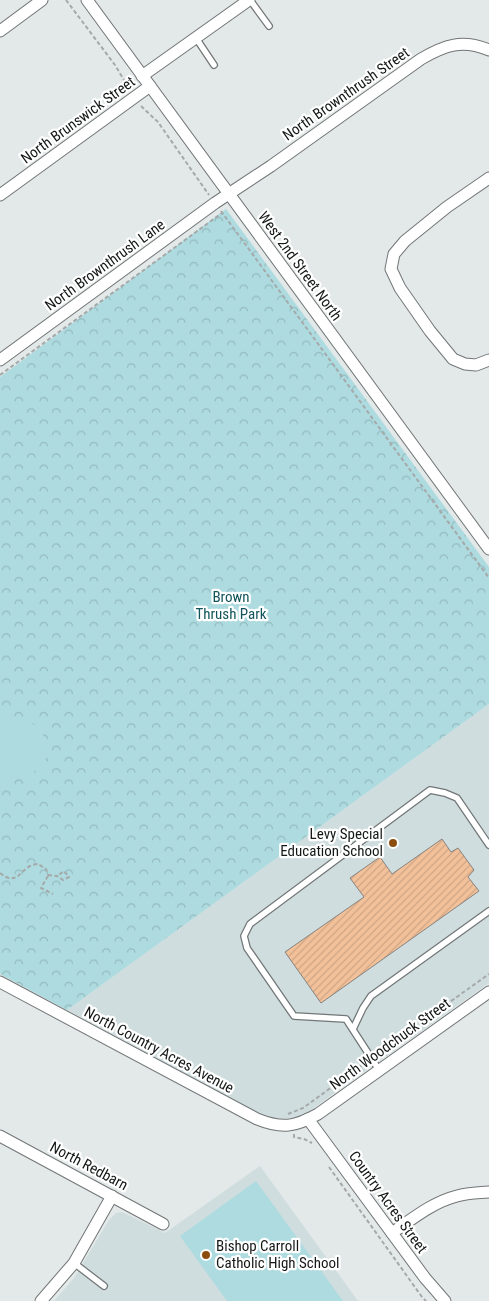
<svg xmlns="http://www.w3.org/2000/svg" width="489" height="1301" viewBox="0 0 489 1301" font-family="'Roboto Condensed',sans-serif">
<defs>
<pattern id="forest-crowns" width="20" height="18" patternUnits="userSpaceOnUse" patternTransform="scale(1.25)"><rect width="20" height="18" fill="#addbe0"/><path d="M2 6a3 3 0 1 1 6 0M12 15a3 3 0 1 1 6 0" fill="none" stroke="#94bbbf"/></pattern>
<pattern id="building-hatch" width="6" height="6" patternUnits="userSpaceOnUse" patternTransform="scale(1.25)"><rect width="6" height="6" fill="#f2c19a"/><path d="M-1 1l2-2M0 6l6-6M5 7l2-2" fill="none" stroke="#cfa584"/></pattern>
</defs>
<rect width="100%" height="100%" fill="#e3e8e8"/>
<g fill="#cfddde">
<path d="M489,704V983L308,1112L291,1118L277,1119L259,1114L67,1010Z"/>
<path d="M260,1166L358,1301H54L74,1278L109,1220L116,1213L122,1212L165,1233Z"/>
</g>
<path fill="url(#forest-crowns)" d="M226,209L489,567V704L67,1010L0,974V377Z"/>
<g fill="#addbe0">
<path d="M14,716C33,719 53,737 46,758C46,761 43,766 41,768C37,771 16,776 11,778L1,774L0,773V722L7,717Z"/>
<path d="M256,1181L343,1301H227L180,1236Z"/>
</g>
<path fill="url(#building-hatch)" stroke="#868380" d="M442,839L451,852L458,848L474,870L468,877L479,891L321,1003L285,952L364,897L350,878L380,857L392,874Z"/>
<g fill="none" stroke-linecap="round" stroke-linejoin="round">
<defs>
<g id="service">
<path d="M250,0L269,26"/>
<path d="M196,38L214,65"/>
<path d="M353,1029L363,1008L371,996L489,911"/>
<path d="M379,1070L346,1019L294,1016L247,948L244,936L250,924L430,790L445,793L457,798L489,845"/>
<path d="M74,1263L104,1286"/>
</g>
<g id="minor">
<path d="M87,0L489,549"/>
<path d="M0,31L42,0"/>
<path d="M142,76L249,0"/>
<path d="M489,178L447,207L405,241L394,254L391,269L400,288L430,331L453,359L465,364L476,365L489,360"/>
<path d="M0,195L150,86"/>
<path d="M0,360L215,203L271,166L421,59C445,45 462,39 489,50"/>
<path d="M0,982L257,1119C282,1129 295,1127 318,1114L489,992"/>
<path d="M308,1119L425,1278L445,1301"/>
<path d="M0,1136L163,1224"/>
<path d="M392,1233C412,1219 433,1202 457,1196C468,1193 478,1193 489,1192"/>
<path d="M41,1301L74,1263L112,1196"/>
</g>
</defs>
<use href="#service" stroke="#727677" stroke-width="8"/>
<use href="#minor" stroke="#727677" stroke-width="13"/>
<g stroke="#a5a9a9" stroke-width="2" stroke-dasharray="4 2.5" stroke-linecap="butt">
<path d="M66,0L115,65L130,90"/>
<path d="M141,106L158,122L209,195"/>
<path d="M221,211L489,578"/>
<path d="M0,375L222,213"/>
<path d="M0,873C16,886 19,872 30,866C32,865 36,864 38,864L46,869L48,875"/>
<path d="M48,875L57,876L63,880L69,877L64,871L57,876"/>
<path d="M48,876L41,888L53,894"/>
<path d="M377,1054L489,974"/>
<path d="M288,1114L303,1108L365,1063"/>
<path d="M294,1134V1137L304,1139L312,1143"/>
<path d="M329,1167L422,1297L426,1301"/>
</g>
<use href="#service" stroke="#fff" stroke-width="5.5"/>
<use href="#minor" stroke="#fff" stroke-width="11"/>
</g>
<g fill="#8b4e0f" stroke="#fff" stroke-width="2">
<circle cx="393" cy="843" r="5"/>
<circle cx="206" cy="1255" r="5"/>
</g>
<g text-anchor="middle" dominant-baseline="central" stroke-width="4.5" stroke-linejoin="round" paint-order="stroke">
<g font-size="15" fill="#151717" stroke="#fff">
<text transform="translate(346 94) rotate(-35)">North Brownthrush Street</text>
<text transform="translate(78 120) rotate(-36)">North Brunswick Street</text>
<text transform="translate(105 265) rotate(-36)">North Brownthrush Lane</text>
<text transform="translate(300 266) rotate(54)">West 2nd Street North</text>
<text transform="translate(390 1044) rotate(-36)">North Woodchuck Street</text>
<text transform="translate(159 1050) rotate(28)">North Country Acres Avenue</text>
<text transform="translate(89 1166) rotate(28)">North Redbarn</text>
<text transform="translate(388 1202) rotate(54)">Country Acres Street</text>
</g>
<g font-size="15" fill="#11545a" stroke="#fff">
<text x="231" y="597">Brown<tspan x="231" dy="17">Thrush Park</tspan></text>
</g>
<g font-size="15" fill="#151717" stroke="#fff" text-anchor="end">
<text x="383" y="834">Levy Special<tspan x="383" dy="17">Education School</tspan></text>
<text x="216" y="1246" text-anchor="start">Bishop Carroll<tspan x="216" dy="17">Catholic High School</tspan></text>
</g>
</g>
</svg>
